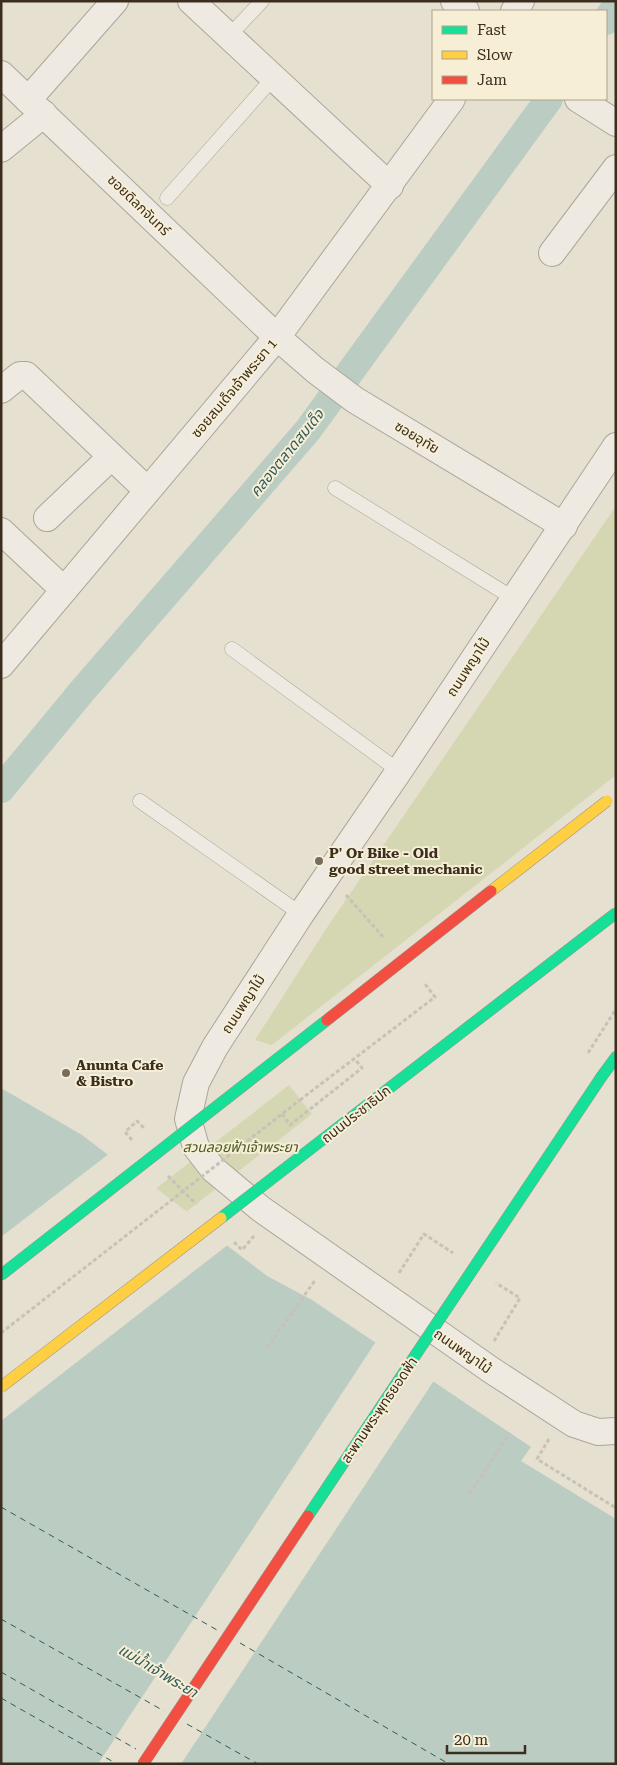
<svg xmlns="http://www.w3.org/2000/svg" width="617" height="1765" viewBox="0 0 617 1765" font-family="'Roboto Serif','Noto Sans Thai',serif">
<rect width="100%" height="100%" fill="#e6e0d0"/>
<g fill="#d5d7b2">
<path d="M616,506V775L272,1045L255,1040L328,926Z"/>
<path d="M289,1085L312,1114L1,1356V1309Z"/>
</g>
<path fill="#bbccc2" d="M1,1088L82,1135L267,1276L312,1300L531,1447L521,1461L616,1519V1764H1Z"/>
<g fill="#e6e0d0">
<path d="M110,1153L229,1244L1,1421V1237Z"/>
<path d="M377,1340L435,1379L181,1764H98Z"/>
</g>
<g fill="none" stroke-linecap="round" stroke-linejoin="round">
<g stroke="#bbccc2" stroke-width="28">
<path d="M606,21L616,6"/>
<path d="M1,789L83,690L308,430L549,99"/>
</g>
<g stroke="#2e5c5b" stroke-width="1" stroke-dasharray="6 5" stroke-linecap="butt">
<path d="M1,1507L217,1630"/>
<path d="M1,1619L164,1711"/>
<path d="M240,1643L449,1764"/>
<path d="M1,1672L136,1749"/>
<path d="M1,1698L117,1764"/>
<path d="M187,1724L258,1764"/>
</g>
<defs>
<g id="lane">
<path d="M230,35L262,1"/>
<path d="M167,198L274,77"/>
<path d="M335,488L513,598"/>
<path d="M232,649L399,771"/>
<path d="M140,801L301,914"/>
</g>
<g id="street">
<path d="M191,1L390,186"/>
<path d="M454,1L466,11"/>
<path d="M514,11L521,1"/>
<path d="M1,74L277,337L315,370L355,400L564,526"/>
<path d="M578,99L616,123"/>
<path d="M28,100L115,1"/>
<path d="M1,149L44,114"/>
<path d="M552,253L616,168"/>
<path d="M1,390L20,375H26L147,490"/>
<path d="M616,446L399,771L301,914L215,1047L196,1083L188,1119L196,1147L213,1169L261,1209L491,1370L574,1424L598,1432L616,1431"/>
<path d="M47,518L111,457"/>
<path d="M1,531L64,590"/>
<path d="M1,665L277,337L452,99"/>
</g>
<path id="fast" d="M602,1076L616,1057"/>
</defs>
<use href="#lane" stroke="#aca598" stroke-width="15"/>
<use href="#street" stroke="#aca598" stroke-width="28"/>
<use href="#fast" stroke="#9b9488" stroke-width="12"/>
<g stroke="#c7c1b8" stroke-width="3" stroke-dasharray="4 2.5" stroke-linecap="butt">
<path d="M346,895L385,939"/>
<path d="M300,1100L435,997L425,984"/>
<path d="M282,1114L290,1125L362,1068L355,1059"/>
<path d="M132,1140L125,1132L137,1121L145,1129"/>
<path d="M168,1176L196,1204"/>
<path d="M234,1242L242,1250L254,1236"/>
<path d="M399,1273L424,1234L453,1253"/>
<path d="M494,1341L520,1298L496,1283"/>
<path d="M267,1348L316,1279"/>
<path d="M549,1439L537,1459L616,1508"/>
<path d="M469,1494L510,1433"/>
</g>
<use href="#lane" stroke="#eeeae1" stroke-width="14"/>
<use href="#street" stroke="#eeeae1" stroke-width="26"/>
<use href="#fast" stroke="#16e098" stroke-width="11"/>
<defs>
<g id="fast-bridge">
<path d="M221,1218L616,913"/>
<path d="M1,1275L327,1020"/>
<path d="M308,1516L602,1076"/>
</g>
<g id="slow-bridge">
<path d="M491,891L607,801"/>
<path d="M1,1387L221,1218"/>
</g>
<g id="jam-bridge">
<path d="M327,1020L491,891"/>
<path d="M143,1764L308,1516"/>
</g>
</defs>
<use href="#fast-bridge" stroke="#9b9488" stroke-width="12" stroke-linecap="butt"/>
<use href="#slow-bridge" stroke="#9b9488" stroke-width="12" stroke-linecap="butt"/>
<use href="#jam-bridge" stroke="#9b9488" stroke-width="12" stroke-linecap="butt"/>
<g stroke="#c7c1b8" stroke-width="3" stroke-dasharray="4 2.5" stroke-linecap="butt">
<path d="M588,1053L616,1009"/>
<path d="M1,1333L300,1100"/>
</g>
<use href="#fast-bridge" stroke="#16e098" stroke-width="11"/>
<use href="#slow-bridge" stroke="#ffcf43" stroke-width="11"/>
<use href="#jam-bridge" stroke="#f24e42" stroke-width="11"/>
</g>
<g fill="#786c5d" stroke="#f7eed6" stroke-width="2">
<circle cx="319" cy="861" r="5"/>
<circle cx="66" cy="1073" r="5"/>
</g>
<g text-anchor="middle" dominant-baseline="central" stroke-width="4" stroke-linejoin="round" paint-order="stroke">
<g font-size="14" fill="#3c2e1f" stroke="#f7eed6">
<text transform="translate(139 205) rotate(44)">ซอยดิลกจันทร์</text>
<text transform="translate(234 388) rotate(-50)">ซอยสมเด็จเจ้าพระยา 1</text>
<text transform="translate(417 437) rotate(31)">ซอยอุทัย</text>
<text transform="translate(468 667) rotate(-57)">ถนนพญาไม้</text>
<text transform="translate(243 1004) rotate(-57)">ถนนพญาไม้</text>
<text transform="translate(356 1114) rotate(-38)">ถนนประชาธิปก</text>
<text transform="translate(463 1351) rotate(35)">ถนนพญาไม้</text>
<text transform="translate(379 1410) rotate(-56)">สะพานพระพุทธยอดฟ้า</text>
</g>
<g font-size="14" font-weight="bold" fill="#3c2e1f" stroke="#f7eed6" text-anchor="start">
<text x="329" y="853">P' Or Bike - Old<tspan x="329" dy="16">good street mechanic</tspan></text>
<text x="76" y="1065">Anunta Cafe<tspan x="76" dy="16">&amp; Bistro</tspan></text>
</g>
<g font-size="14" font-style="italic" fill="#4b5925" stroke="#f7eed6">
<text x="240" y="1147">สวนลอยฟ้าเจ้าพระยา</text>
</g>
<g font-size="15" font-style="italic" fill="#2e5c5b" stroke="#f7eed6">
<text transform="translate(287 453) rotate(-51)">คลองตลาดสมเด็จ</text>
<text transform="translate(158 1671) rotate(31)">แม่น้ำเจ้าพระยา</text>
</g>
</g>
<rect width="617" height="1765" fill="none" stroke="#3c2e1f" stroke-width="5"/>
<rect x="432" y="10" width="175" height="90" fill="#f7eed6" stroke="#aca18d"/>
<rect x="442" y="26" width="25" height="8" fill="#16e098" stroke="#aca18d"/>
<text x="477" y="35" font-size="15" fill="#3c2e1f">Fast</text>
<rect x="442" y="51" width="25" height="8" fill="#ffcf43" stroke="#aca18d"/>
<text x="477" y="60" font-size="15" fill="#3c2e1f">Slow</text>
<rect x="442" y="76" width="25" height="8" fill="#f24e42" stroke="#aca18d"/>
<text x="477" y="85" font-size="15" fill="#3c2e1f">Jam</text>
<path d="M447 1745v8h78v-8" fill="none" stroke="#3c2e1f" stroke-width="2.5"/>
<text x="454" y="1745" font-size="15" fill="#3c2e1f" stroke="#f7eed6" stroke-width="4" paint-order="stroke">20 m</text>
</svg>
